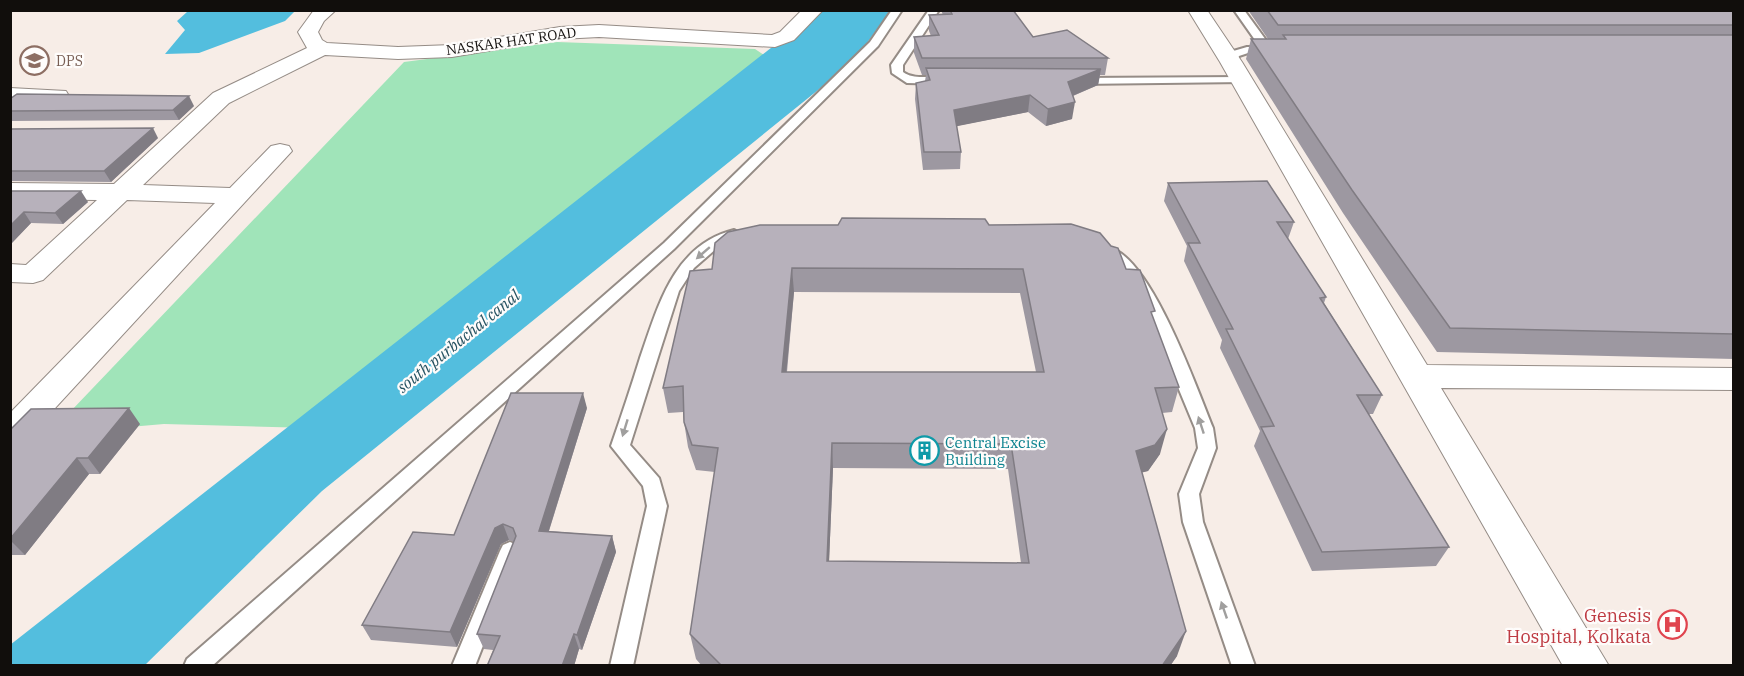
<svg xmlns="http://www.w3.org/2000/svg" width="1744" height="676" viewBox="0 0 1744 676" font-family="'IBM Plex Serif',serif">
<rect width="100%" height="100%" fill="#f7ede7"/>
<path fill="#a0e4b9" d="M557,42L755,49L792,74L347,429L164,424L49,434L404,62Z"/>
<g fill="#53bede">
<path d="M203,11V10L295,11L285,21L199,53L165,54L185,30L177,21L187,12Z"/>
<path d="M818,11H890L854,61L322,491L145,665H11L10,645Z"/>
</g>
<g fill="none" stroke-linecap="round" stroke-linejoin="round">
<defs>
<g id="lane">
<path d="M892,10H902L878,46L674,249L212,666H184L187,659L664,243L870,42Z"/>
<path d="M929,10H939L903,65V72C918,83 939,71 953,81L947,84L907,83L892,73L891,65Z"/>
<path d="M1234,10H1244L1271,47L1275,48V52L1248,53L1239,56L1235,64H1227L1225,62L1230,52L1247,47H1260Z"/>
<path d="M1242,77L1246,78V82L1078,84L1072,81L1078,78Z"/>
<path d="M734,230L741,234L739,237L717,248L694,268L679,291L630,445L659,478L667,506L633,666H610L647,506L643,486L611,446C621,417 631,387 640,358C658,307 673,245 734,230Z"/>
<path d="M1110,248C1151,258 1197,389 1213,428L1216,448L1199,494L1203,522L1255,666H1232L1183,522L1179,494L1198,448L1195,428L1141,298L1126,275L1103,252Z"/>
<path d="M510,542L517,545L520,551L475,666H452L500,551L503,545Z"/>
</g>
<g id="street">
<path d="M314,10H336L324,21L318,32L322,40L327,43L398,47L452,45L560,27L599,25L772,35L780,32L802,10H823L794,40L775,47L599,37L560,39L452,57L398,59L325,55L229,103L143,185L230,188L271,146L280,144L289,146L292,151L22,444L10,448V413L215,203L127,200L43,280L33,283L10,282V264L26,265L97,200L10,199V183L114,184L213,93L307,48L298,32Z"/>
<path d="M1188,10H1207L1242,62L1427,365L1734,368V390L1441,388L1609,666H1563L1220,62Z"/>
<path d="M10,88L66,91L69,96L66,101L58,103L10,102Z"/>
</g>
</defs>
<use href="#lane" stroke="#958c86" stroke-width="4"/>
<use href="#street" stroke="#958c86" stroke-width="2"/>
<use href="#lane" fill="#fff" fill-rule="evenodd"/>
<use href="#street" fill="#fff" fill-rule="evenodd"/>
</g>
<g fill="#9d98a1" fill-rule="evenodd">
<path d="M941,10H1013L1033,37L1108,58L1105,75H1100L1098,85L1073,96L1072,119L1046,126L1028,112L956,126L961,152L960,169L923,170L915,99L916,83L925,81L926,75H922L914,53V37L931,36L929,31V15H943Z"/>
<path d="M1248,10H1734V359L1437,352L1343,213L1246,59L1251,39H1268Z"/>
<path d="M10,99L194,106L179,120L10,121Z"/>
<path d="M10,129L158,138L111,182L10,181Z"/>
<path d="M1168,183L1294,222L1288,239L1326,297L1324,303L1382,395L1373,414H1369L1449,547L1436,566L1312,571L1254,446L1260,431L1220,348L1222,340L1184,261L1187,246L1164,201Z"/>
<path d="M10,191L88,202L63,224L31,223L10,245Z"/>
<path d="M989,225L1126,269L1153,318L1179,387L1172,412L1162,413L1160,454L1148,471L1142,472L1177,656L1170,666H702L696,659L690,634L715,472L696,470L688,447L684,422L683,412L668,413L663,388L712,269ZM794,292L1020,293L1036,372H787ZM833,468L1008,469L1021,563L829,561Z"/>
<path d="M587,408L549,531L612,536L616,552L582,650L579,649L574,666H487L493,650L484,649L477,634L514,542L509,540L501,544L457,647L371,640L362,625L454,535Z"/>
<path d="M140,424L100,474H89L25,555H10V430Z"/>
</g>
<g fill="#807c83">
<path d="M1101,69L1098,85L1065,99L1068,82Z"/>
<path d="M1030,95L1028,112L953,127L954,110Z"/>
<path d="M189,96L194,106L179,120L173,110Z"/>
<path d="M1075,102L1072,119L1046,126L1048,109Z"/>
<path d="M153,128L158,138L111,182L104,171Z"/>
<path d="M81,191L88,202L63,224L55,213Z"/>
<path d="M24,212L31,223L10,245V226Z"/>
<path d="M792,268L794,292L784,396L782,372Z"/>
<path d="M583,393L587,408L544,546L539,531Z"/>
<path d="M129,408L140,424L100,474L88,458Z"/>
<path d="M1167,429L1160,454L1148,471L1129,476L1136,451Z"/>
<path d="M832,443L833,468L828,586L827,561Z"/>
<path d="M77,458L89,474L25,555L10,540V539Z"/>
<path d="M503,524L509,540L501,544L457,647L450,632L495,528Z"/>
<path d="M612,536L616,552L582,650L577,635Z"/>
<path d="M1186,631L1177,656L1170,666H1162Z"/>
<path d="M574,634L579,649L574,666H562Z"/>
</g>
<g fill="#b7b1bb" stroke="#807c83" stroke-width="1.5" fill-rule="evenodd">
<path d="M950,10H1013L1033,37L1067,30L1108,58H922L914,37L939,35L929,15L952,14Z"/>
<path d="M1267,10H1734V25H1278Z"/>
<path d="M1283,35H1734V334L1450,328L1352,190L1251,39H1286Z"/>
<path d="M926,68L1101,69L1068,82L1075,102L1048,109L1030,95L954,110L961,152H924L916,83L930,80Z"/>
<path d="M17,94L189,96L173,110L10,111V99Z"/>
<path d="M153,128L104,171H10V129Z"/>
<path d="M1267,181L1294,222H1277L1326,297L1320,298L1382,395H1357L1449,547L1322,552L1261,427L1274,426L1226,329H1233L1188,243H1200L1168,183Z"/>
<path d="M10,191H81L55,213L24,212L10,226Z"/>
<path d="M842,218L985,219L989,225L1071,224L1100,233L1111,246L1118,248L1126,269L1140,270L1155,311L1151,312L1179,387L1155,388L1167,429L1155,445L1136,451L1186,631L1162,666H722L690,634L718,448L692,445L684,422L683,386L663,388L690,271L712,269L715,243L728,232L760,225H838ZM792,268L1023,269L1044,372H782ZM832,443L1011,444L1029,563L827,561Z"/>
<path d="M511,393H583L539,531L612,536L577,635L574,634L562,666H487L500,636L477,634L516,536L513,528L503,524L495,528L450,632L362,625L413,532L454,535Z"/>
<path d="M129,408L88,458H77L10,539V430L31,409Z"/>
</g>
<defs><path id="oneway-solid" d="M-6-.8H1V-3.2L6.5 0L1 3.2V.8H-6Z" transform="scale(1.5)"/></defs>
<g fill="#a09f9e">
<use href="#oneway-solid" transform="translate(703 253) rotate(139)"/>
<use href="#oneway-solid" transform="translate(1201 425) rotate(-108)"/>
<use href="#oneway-solid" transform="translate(625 428) rotate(107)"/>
<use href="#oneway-solid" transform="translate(1224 610) rotate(-109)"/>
</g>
<defs>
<symbol id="school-ring" viewBox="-11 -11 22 22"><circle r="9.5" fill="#fefcfb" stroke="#8d6e63" stroke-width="1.5"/><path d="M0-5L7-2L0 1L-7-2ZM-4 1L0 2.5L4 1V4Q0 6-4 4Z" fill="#8d6e63"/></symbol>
<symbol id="building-ring" viewBox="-11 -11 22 22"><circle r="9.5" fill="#fefcfb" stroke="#0f9aa8" stroke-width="1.5"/><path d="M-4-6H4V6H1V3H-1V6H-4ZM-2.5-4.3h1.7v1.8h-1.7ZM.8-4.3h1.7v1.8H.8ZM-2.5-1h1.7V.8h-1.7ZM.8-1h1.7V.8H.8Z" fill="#0f9aa8"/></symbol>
<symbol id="hospital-ring" viewBox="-11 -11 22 22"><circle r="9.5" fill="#fefcfb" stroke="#e0444e" stroke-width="1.5"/><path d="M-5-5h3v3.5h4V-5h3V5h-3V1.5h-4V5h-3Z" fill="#e0444e"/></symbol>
</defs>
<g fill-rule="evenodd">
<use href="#school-ring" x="18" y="44" width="33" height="33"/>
<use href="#building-ring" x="908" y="434" width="33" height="33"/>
<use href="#hospital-ring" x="1656" y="608" width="33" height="33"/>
</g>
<g text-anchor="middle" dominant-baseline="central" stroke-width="4.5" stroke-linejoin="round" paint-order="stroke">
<g font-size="14" fill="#110e0c" stroke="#fefcfb">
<text transform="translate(511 41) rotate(-8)">NASKAR HAT ROAD</text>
</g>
<g font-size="14" fill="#785e54" stroke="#fefcfb" text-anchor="start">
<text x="56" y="61">DPS</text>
</g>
<g font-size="15" fill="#0d838f" stroke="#fefcfb" text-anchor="start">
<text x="945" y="442">Central Excise<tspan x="945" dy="17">Building</tspan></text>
</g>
<g font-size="16" font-style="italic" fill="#265362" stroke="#fefcfb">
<text transform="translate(458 341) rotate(-39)">south purbachal canal</text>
</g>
<g font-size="18" fill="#be3a42" stroke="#fefcfb" text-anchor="end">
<text x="1651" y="615">Genesis<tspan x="1651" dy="21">Hospital, Kolkata</tspan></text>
</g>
</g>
<rect width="1744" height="676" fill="none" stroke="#110e0c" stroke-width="24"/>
</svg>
